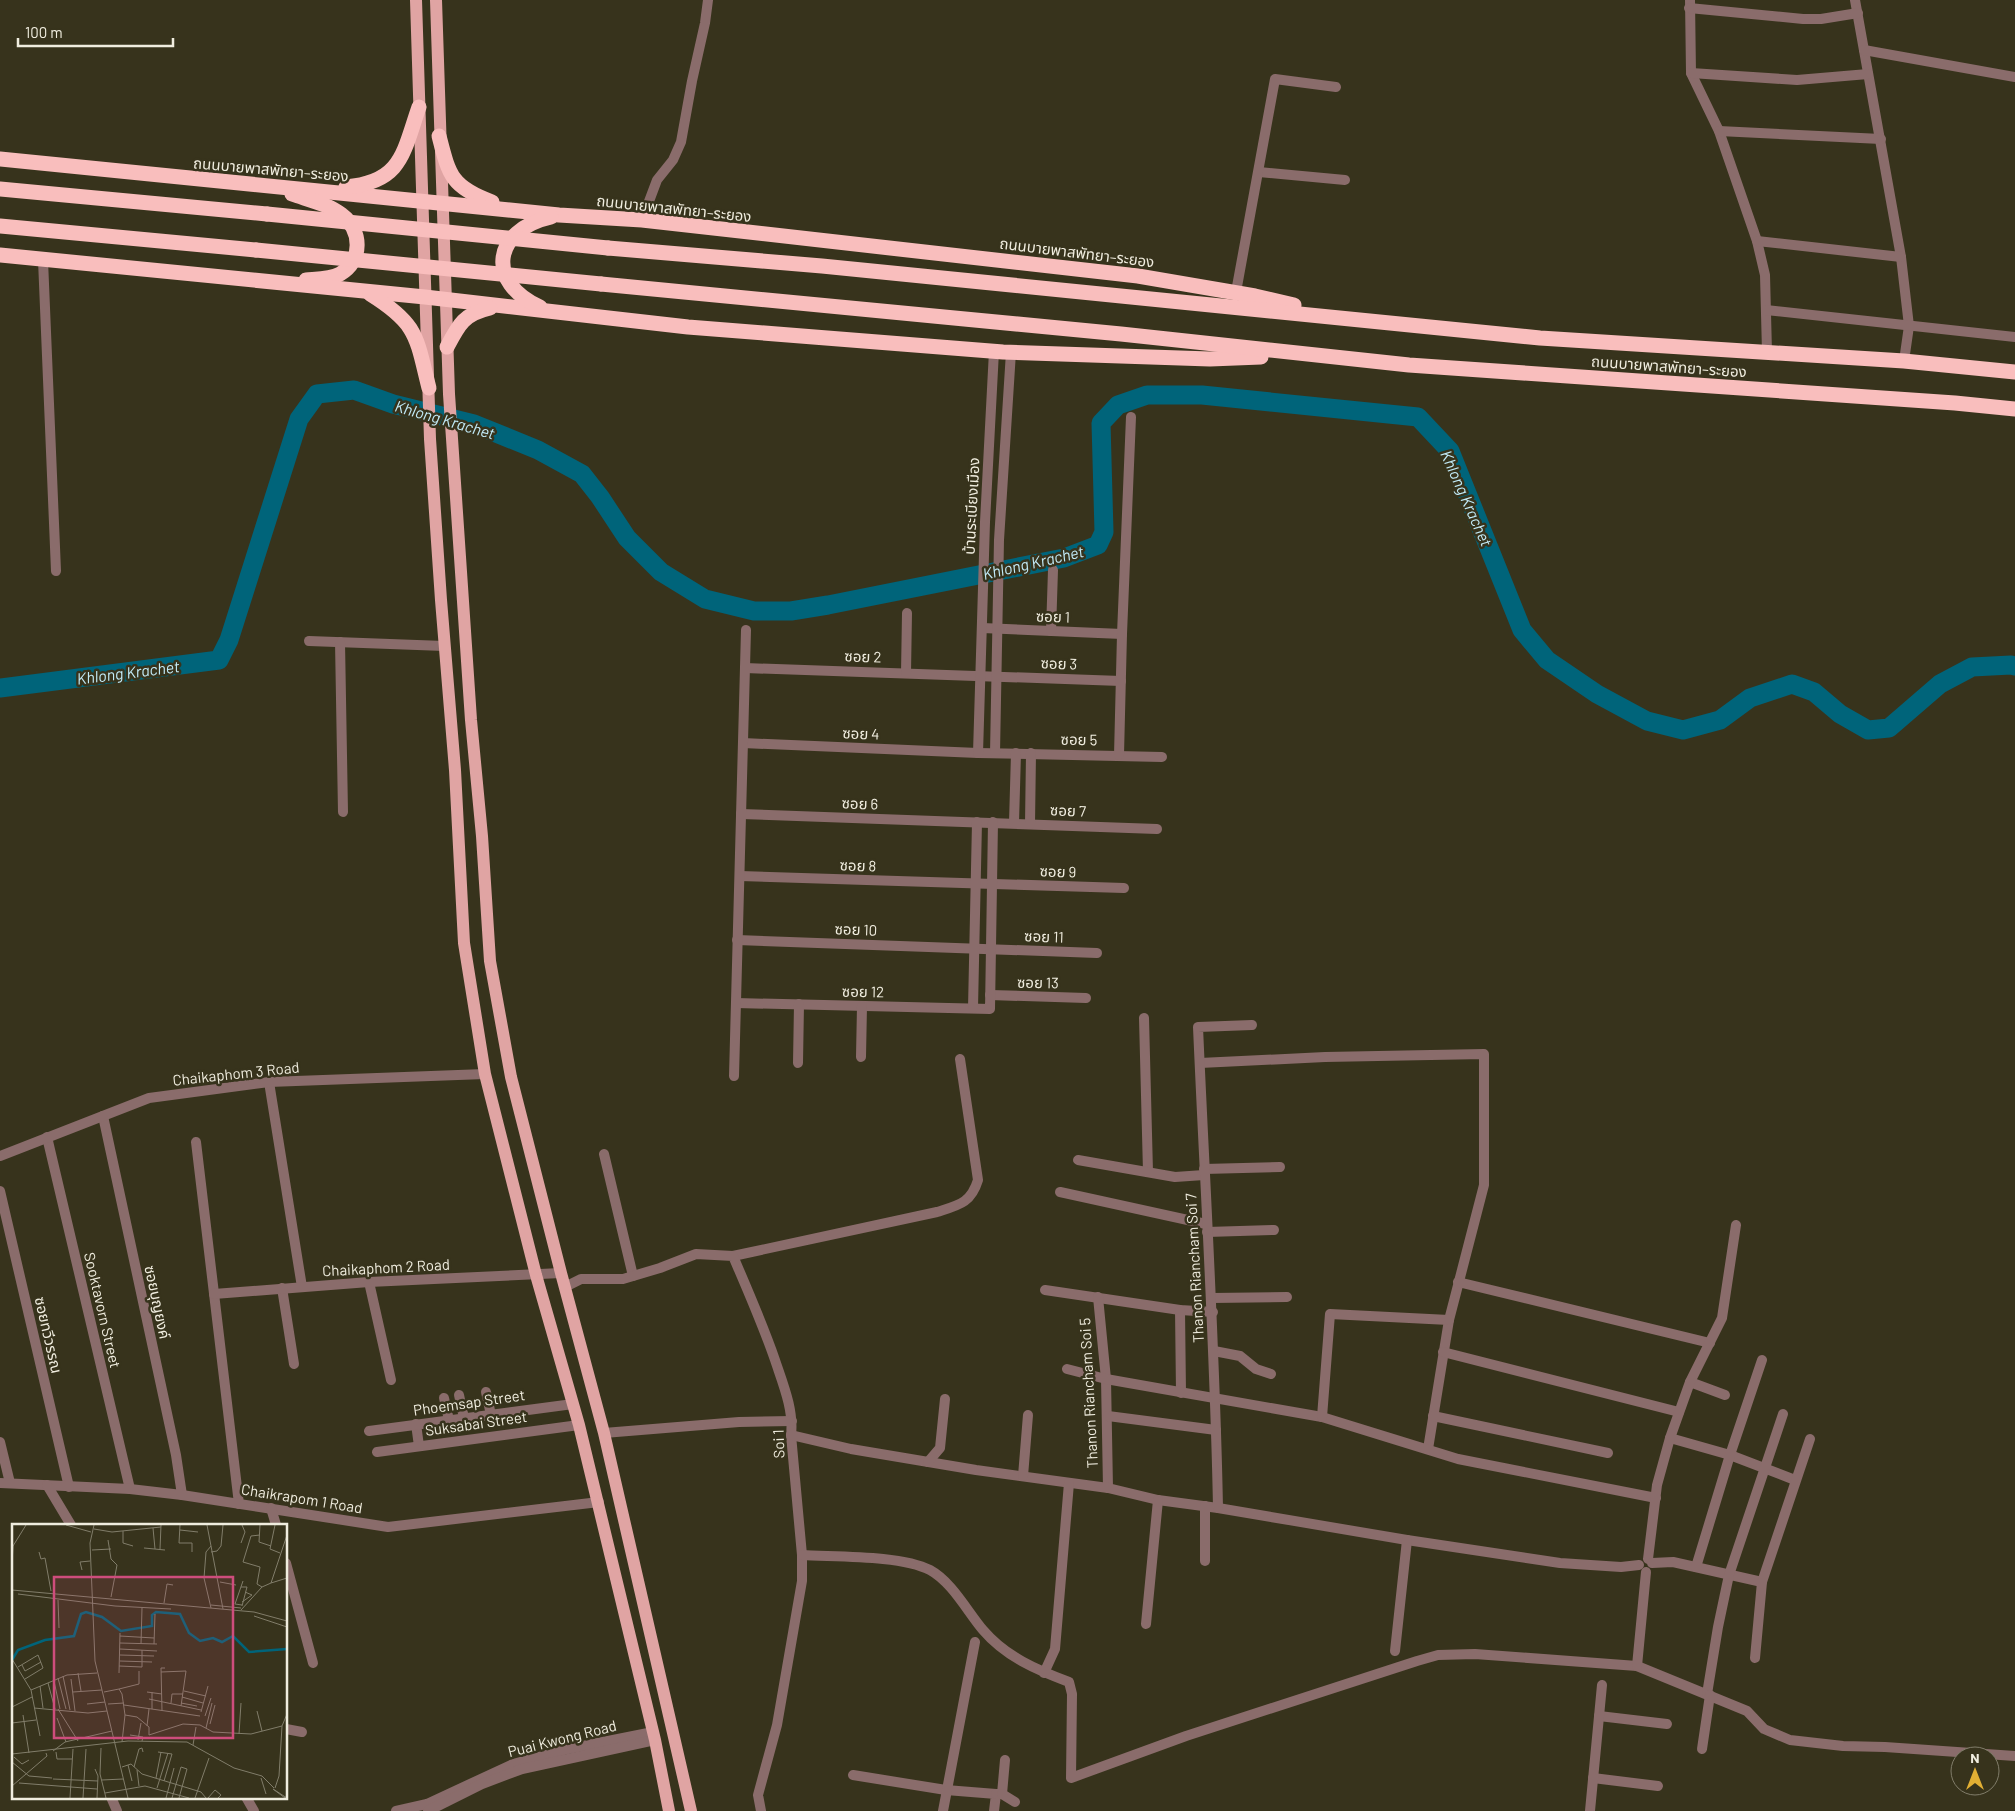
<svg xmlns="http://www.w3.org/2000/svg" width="2015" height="1811" viewBox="0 0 2015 1811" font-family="Barlow,'Noto Sans Thai',sans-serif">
<rect width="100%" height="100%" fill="#37331c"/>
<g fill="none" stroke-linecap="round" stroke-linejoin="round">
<path stroke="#00647a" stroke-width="19" d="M0,688L219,660L229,640L299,419L317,394L354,390L393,404L474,424L538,450L582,474L600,497L627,538L661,572L705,599L754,611H791L828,605L1064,558L1098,545L1104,532L1101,423L1118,405L1147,395H1202L1418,417L1450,451L1522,630L1547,660L1597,694L1647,721L1683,730L1720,720L1750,698L1792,684L1814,692L1840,714L1868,730L1889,728L1940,684L1972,667L2011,665L2015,666"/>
<g stroke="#8a6c6b" stroke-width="10">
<path d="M1690,0L1691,73L1719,131L1757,241L1765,275L1767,352"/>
<path d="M1855,0L1901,257L1909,326L1904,361"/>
<path d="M1689,8L1803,19H1821L1858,13"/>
<path d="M1864,50L2015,77"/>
<path d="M1691,73L1797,80L1868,74"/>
<path d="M1719,131L1881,139"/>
<path d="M1259,172L1345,180"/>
<path d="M642,220L657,180L673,160L681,142L692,81L705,23L708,0"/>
<path d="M1757,241L1901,257"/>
<path d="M43,260L56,571"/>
<path d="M1236,292L1275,79L1336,87"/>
<path d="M1766,310L2015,337"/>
<path d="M982,628L1122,634"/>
<path d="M1051,631L1053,570"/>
<path d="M309,641L444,646"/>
<path d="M340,642L343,812"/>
<path d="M745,668L1121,681"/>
<path d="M906,673L907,613"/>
<path d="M743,743L978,753L1162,757"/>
<path d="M978,753L985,522L994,351"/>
<path d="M995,753L999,540L1011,352"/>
<path d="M1119,755L1122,634L1131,417"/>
<path d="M741,814L1157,829"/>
<path d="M1014,823L1016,753"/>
<path d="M1030,824L1031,753"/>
<path d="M740,876L1124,888"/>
<path d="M737,940L1097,953"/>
<path d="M990,995L1086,998"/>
<path d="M736,1003L990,1009L993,822"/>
<path d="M973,1008L977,822"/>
<path d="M1144,1018L1148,1172"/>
<path d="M861,1057L862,1006"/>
<path d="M798,1063L799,1004"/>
<path d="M1200,1063L1325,1057L1484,1054V1185L1449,1320L1428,1449"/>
<path d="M734,1076L746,630"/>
<path d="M269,1082L302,1287"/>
<path d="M103,1116L176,1455L182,1495"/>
<path d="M47,1137L130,1489"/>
<path d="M196,1142L239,1504"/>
<path d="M604,1154L633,1276"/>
<path d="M0,1156L149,1098L269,1082L485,1074"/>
<path d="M1078,1160L1175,1177L1204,1175"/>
<path d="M1204,1169L1280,1167"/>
<path d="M0,1191L69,1487"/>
<path d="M1060,1192L1206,1224"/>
<path d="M1207,1232L1274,1230"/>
<path d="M733,1256L937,1212C959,1205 971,1203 978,1180L960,1059"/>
<path d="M369,1282L391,1380"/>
<path d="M1458,1282L1710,1343"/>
<path d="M565,1287L581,1279H623L660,1268L696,1254L733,1256C748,1291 763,1325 775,1360C783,1384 794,1410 791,1435L802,1555V1581L777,1725L758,1795L761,1811"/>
<path d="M282,1288L294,1364"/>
<path d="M1045,1290L1180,1310L1213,1312"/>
<path d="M214,1294L369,1282L561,1273"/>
<path d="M1098,1297L1106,1379L1108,1488"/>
<path d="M1212,1298L1287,1297"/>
<path d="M1180,1310L1181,1393"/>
<path d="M1214,1351L1240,1356L1256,1369L1271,1374"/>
<path d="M1443,1352L1679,1412"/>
<path d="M1067,1369L1106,1379L1322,1417L1458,1459L1656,1498"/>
<path d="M1690,1382L1725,1395"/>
<path d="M486,1392L491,1415"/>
<path d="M459,1395L464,1418"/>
<path d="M444,1398L449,1420"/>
<path d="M1108,1416L1216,1430"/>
<path d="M1433,1416L1608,1453"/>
<path d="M1322,1417L1330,1314L1449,1320"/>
<path d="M416,1424L419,1446"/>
<path d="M369,1431L573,1404"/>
<path d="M604,1433L739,1422L792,1421"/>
<path d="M791,1435L851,1449L976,1470L1108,1488L1158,1500L1218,1508L1407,1540L1560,1563L1621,1567L1639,1565"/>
<path d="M1670,1438L1730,1455L1795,1480"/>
<path d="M0,1442L10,1483"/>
<path d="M377,1452L579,1425"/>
<path d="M928,1462L940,1448L945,1399"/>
<path d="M1023,1476L1028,1415"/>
<path d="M0,1483L130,1489L182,1495L388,1527L599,1502"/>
<path d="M47,1485L71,1525"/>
<path d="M271,1508L276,1525"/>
<path d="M1218,1508C1215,1347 1205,1187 1198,1027L1252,1025"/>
<path d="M802,1555C836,1557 901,1555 930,1570C952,1582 967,1611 983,1630C1006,1657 1037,1670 1069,1682L1072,1694L1071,1778L1186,1736L1417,1661L1438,1655L1475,1654L1637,1666L1747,1711L1764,1729L1790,1740L1843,1746L1885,1747L2015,1756"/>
<path d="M1648,1559L1657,1485L1670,1438L1690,1382L1722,1318L1736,1225"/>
<path d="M1205,1561V1506"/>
<path d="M286,1563L313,1663"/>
<path d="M1652,1563L1673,1562L1762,1582"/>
<path d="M1696,1567L1730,1455L1762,1360"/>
<path d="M1146,1624L1158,1500"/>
<path d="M1395,1651L1407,1540"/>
<path d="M1755,1658L1762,1582L1810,1439"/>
<path d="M1637,1666L1646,1572"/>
<path d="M1044,1673L1055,1649L1069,1483"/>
<path d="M1707,1694L1718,1627L1729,1575L1783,1414"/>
<path d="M1599,1716L1667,1724"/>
<path d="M286,1729L302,1732"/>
<path d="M1702,1749L1710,1695"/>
<path d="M853,1775L946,1790L996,1794L994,1811"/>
<path d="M1593,1778L1658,1786"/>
<path d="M996,1794H1002L1005,1760"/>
<path d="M1002,1794L1015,1802"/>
<path d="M111,1797L117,1811"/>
<path d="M246,1797L254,1811"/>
<path d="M396,1811L427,1804L513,1764L568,1749L653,1732"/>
<path d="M428,1811L482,1784L522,1769L655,1740"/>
<path d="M943,1811L975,1642"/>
<path d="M1590,1811L1602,1685"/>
</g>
<g stroke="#e0a4a3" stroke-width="12">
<path d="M416,0L430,439L441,600L455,770L464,943L485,1074L536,1275L579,1425L655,1740L669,1811"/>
<path d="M436,0L449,394L471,720L482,836L490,961L511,1077L561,1273L604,1433L691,1811"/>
</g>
<g stroke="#f9bebd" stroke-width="15">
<path d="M439,136C449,175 451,187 492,202"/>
<path d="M0,159L559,215L642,220L1138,276L1255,296L1294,305"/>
<path d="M346,187C402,182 403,153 419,107"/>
<path d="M0,189L267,214"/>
<path d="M292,194C309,200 328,204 342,215C362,230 363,261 340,274C331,279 316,279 306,280"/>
<path d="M0,226L256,250"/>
<path d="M608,248L822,266L1540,338L1904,361L2015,372"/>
<path d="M0,255L425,297L688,327L1003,352L1210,359L1261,357"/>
<path d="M601,284L1121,334L1409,365L1955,403L2015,409"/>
<path d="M370,294C418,324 416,336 429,388"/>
<path d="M540,307C485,282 493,230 551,217"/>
<path d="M447,347C459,324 464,314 490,308"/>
</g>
<g stroke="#f9bebd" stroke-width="15">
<path d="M267,214L608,248"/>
<path d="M256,250L601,284"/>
</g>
</g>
<g text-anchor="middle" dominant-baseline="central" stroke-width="5" stroke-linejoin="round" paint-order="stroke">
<g font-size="15" fill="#f0eddf" stroke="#37331c">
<text transform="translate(271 169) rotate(5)">ถนนบายพาสพัทยา–ระยอง</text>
<text transform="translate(674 208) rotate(6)">ถนนบายพาสพัทยา–ระยอง</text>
<text transform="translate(1077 252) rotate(7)">ถนนบายพาสพัทยา–ระยอง</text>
<text transform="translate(1669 366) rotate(4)">ถนนบายพาสพัทยา–ระยอง</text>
<text transform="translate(971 506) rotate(-87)">บ้านระเบียงเมือง</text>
<text transform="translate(1053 616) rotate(2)">ซอย 1</text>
<text transform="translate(863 656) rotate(2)">ซอย 2</text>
<text transform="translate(1059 663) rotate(2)">ซอย 3</text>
<text transform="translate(861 733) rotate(2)">ซอย 4</text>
<text transform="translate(1079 739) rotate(1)">ซอย 5</text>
<text transform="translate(860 803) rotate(2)">ซอย 6</text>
<text transform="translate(1068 810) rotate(2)">ซอย 7</text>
<text transform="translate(858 865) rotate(2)">ซอย 8</text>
<text transform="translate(1058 871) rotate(2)">ซอย 9</text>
<text transform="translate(856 929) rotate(2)">ซอย 10</text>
<text transform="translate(1044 936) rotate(2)">ซอย 11</text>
<text transform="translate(1038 982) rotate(1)">ซอย 13</text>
<text transform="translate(863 991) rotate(1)">ซอย 12</text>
<text transform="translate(236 1073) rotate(-6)">Chaikaphom 3 Road</text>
<text transform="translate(386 1267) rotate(-3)">Chaikaphom 2 Road</text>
<text transform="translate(1194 1268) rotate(-93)">Thanon Riancham Soi 7</text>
<text transform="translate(158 1302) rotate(78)">ซอยบุญยงค์</text>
<text transform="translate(103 1310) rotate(77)">Sooktavorn Street</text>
<text transform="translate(49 1335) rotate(77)">ซอยทวีวรรณ</text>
<text transform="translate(1088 1393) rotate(-93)">Thanon Riancham Soi 5</text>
<text transform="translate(469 1402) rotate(-8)">Phoemsap Street</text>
<text transform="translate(476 1423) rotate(-8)">Suksabai Street</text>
<text transform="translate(778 1444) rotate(-92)">Soi 1</text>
<text transform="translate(302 1498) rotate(9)">Chaikrapom 1 Road</text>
<text transform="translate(562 1738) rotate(-14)">Puai Kwong Road</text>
</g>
<g font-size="16" font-style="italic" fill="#c2ebf8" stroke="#37331c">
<text transform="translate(445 419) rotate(16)">Khlong Krachet</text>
<text transform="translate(1467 498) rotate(66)">Khlong Krachet</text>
<text transform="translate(1033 562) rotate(-13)">Khlong Krachet</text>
<text transform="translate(128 672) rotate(-7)">Khlong Krachet</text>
</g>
</g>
<g transform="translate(12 1524)">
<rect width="275" height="275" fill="#37331c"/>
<path fill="none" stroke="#00647a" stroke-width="2.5" d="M0,136L6,126L33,116L62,112L69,90L74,88L90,93L109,107L140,102V91L144,88L168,90L177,109L188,117L201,114L210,118L221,112L237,128L275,125"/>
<path fill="none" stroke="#817d6a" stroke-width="1" d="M54,1L79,8M82,1L78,19L83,137L116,274M168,1L167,19H180V28M195,1L211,85M248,1L247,18L259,22M263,1L258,25L268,29M141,4L143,25M82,5L100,8L149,3M168,6L186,8M111,7V19L121,22M248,11L239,12L231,38L248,43L245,60L250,63M96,16L99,35L105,41L99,73M229,19L233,8L230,1M199,22L194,28L192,54L199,84M132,24L153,26M148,25L149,1M80,26L99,25M27,28L29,35L33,34L39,67M199,28L205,27L209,22L211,1M0,40L1,22L14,1M70,46L68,38L78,37M208,58L224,61M259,59L275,54M229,63H235L230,82M0,66L242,88L275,97M6,70L103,82L159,85M46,76L47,104M230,78L240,71L233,68M152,79L155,60L161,61M199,81L229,84M230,81L223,80L231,57M229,86L250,63L259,59L275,11M242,92L275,103M108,112L142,114M108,119L145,120M129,120L130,84M142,120L143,90M108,125L145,127M108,131L142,132M0,135L19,166L28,212M108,137L140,138M10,141L13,147L29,138M107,142L130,143V126M6,143L26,131L31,144L13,155M149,148L174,147L169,182M66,149L69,167M107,149L108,109M51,152L58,186M46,154L54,185M59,155L63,187M42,157L48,185M36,159L43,185M28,162L31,184M107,165L127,160V147M19,166L55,151L85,149M172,167L194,172M61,168L90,166M92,168L107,165L110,170L113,191L110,218M135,168L150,170M140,168V185M170,173L191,179M137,175L189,186M159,179L160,170H171M169,179L185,182M75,180L93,178M96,180L112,179M112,181L188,192M0,183L20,173M22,184L76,189L95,187M46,185L66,217M150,187L149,144H153M245,187L250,207M189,188L196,162M11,191L17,229M113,191L125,193L137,203V211L171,200L188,201L201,208L239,210L270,202M193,192L199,174M45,194L54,218M0,199L24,196M198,200L203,181M135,202L137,185M194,204L200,179M227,210L229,179M118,211L131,213L130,217M126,216L129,199M181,221L184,203M89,224L88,250L94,274M41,227L53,218L100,207M44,228L45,235H60M146,228L160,230L152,257M0,230L116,217L175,218L222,244L250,252L262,264M2,233L10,240L17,236M0,238L17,252L40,254M116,241L120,257M110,243L119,240L130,250L189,268L194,274M122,243L127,225L130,224L131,228M83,245L86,252L85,274M125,246L127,262M144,254L149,228M249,254L254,270M41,255L86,257M90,256L111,255M7,259L85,265M0,262L35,232L34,229M145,264L156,229M263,264L267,252L270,202L275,190M93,269L133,262L177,274M58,274L61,225M71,274L74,225M154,274L162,244M160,274L169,243L175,245L167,274M183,274L197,234M196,274L203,266L209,271L206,274M273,274L261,265L275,274"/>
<path fill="#ce4d7c" fill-opacity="0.15" stroke="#ce4d7c" stroke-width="2.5" d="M42,53H221V214H42Z"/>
<rect width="275" height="275" fill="none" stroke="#f0eddf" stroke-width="2.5"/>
</g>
<g transform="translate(1975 1771)"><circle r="24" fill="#37331c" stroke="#817d6a"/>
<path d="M0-4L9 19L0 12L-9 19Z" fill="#e1af34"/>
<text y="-8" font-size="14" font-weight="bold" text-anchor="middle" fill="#f0eddf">N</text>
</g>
<path d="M18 38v8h155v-8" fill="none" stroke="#f0eddf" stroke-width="2.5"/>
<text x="25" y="38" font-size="15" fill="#f0eddf" stroke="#37331c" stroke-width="4" paint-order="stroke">100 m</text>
</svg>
